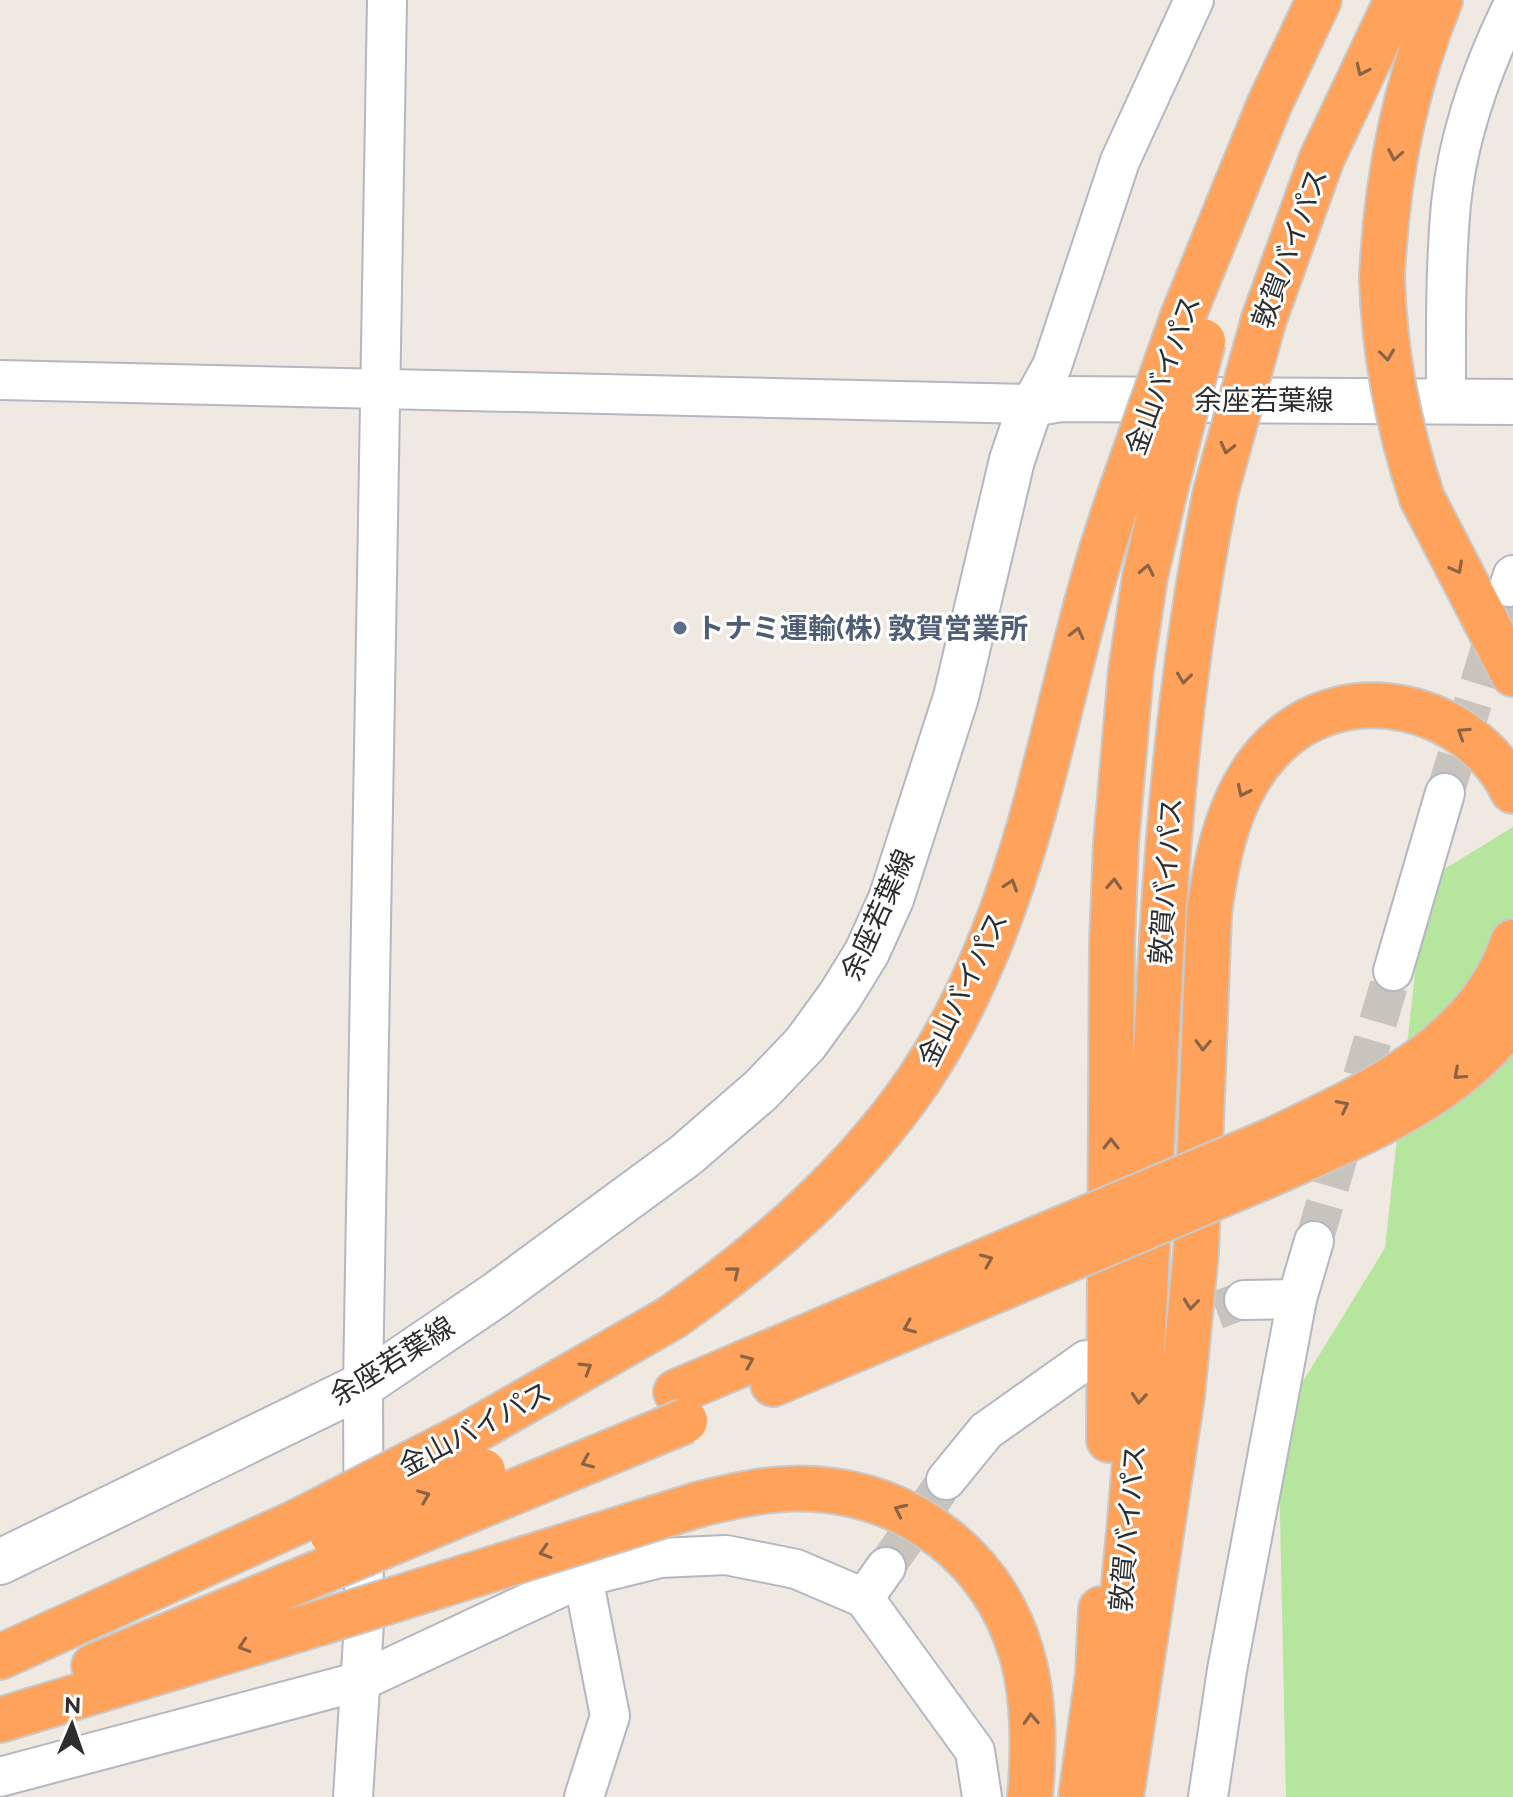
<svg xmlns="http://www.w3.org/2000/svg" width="1513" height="1797" viewBox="0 0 1513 1797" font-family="Raleway,'Noto Sans JP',sans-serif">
<rect width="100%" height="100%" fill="#efe9e1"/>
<path fill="#b6e59e" d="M1513,827V1797H1286L1278,1422L1385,1248L1425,881Z"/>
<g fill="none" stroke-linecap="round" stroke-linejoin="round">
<g stroke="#c8c4bd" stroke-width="38" stroke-dasharray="38 19" stroke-linecap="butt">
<path d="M1445,793L1509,587"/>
<path d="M1314,1241L1393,971"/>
<path d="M1163,1330L1244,1300"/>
<path d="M886,1567L946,1480"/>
</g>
<defs>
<g id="street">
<path d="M0,380L1031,404L1052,366L1120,161L1194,0"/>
<path d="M1446,401C1446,336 1445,269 1451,204C1458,136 1483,66 1513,5"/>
<path d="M1509,587L1513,575"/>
<path d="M1393,971L1445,793"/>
<path d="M1244,1300L1297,1299"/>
<path d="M946,1480L986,1431L1086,1360"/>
<path d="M583,1577L610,1716L584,1797"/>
<path d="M864,1598L886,1567"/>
<path d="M0,1777L361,1681L583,1577L660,1558L726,1555L796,1569L864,1598L975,1751L982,1797"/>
<path d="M353,1797L364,1624L363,1385L387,0"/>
<path d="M1208,1797L1227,1670L1297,1299L1314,1241"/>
</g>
<path id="secondary" d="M0,1562L363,1385L497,1294L686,1155L761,1090L805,1044L840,996L867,952L891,899L956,697L1012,460L1031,404L1061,399L1513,402"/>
<g id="highway">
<path d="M1382,278C1386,182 1404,89 1440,0"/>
<path d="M1183,316L1270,103L1319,0"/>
<path d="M1264,319L1322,158L1397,0"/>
<path d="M1422,498L1513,674"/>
<path d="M1273,1140C1365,1096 1478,1048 1513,942"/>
<path d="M1273,1173C1361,1133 1454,1098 1513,1018"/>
<path d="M671,1318C765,1252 853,1176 918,1081C971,1002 1005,912 1031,821C1062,710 1083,598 1122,489"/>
<path d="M773,1384L1032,1275"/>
<path d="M676,1392L1032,1241"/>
<path d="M1109,1440L1112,943L1116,844L1131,670L1145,577L1165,490"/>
<path d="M700,1504C737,1495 776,1486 814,1489C911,1495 993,1558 1021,1652C1035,1698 1034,1750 1030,1797"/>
<path d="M1117,1644C1165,1261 1138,871 1216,491"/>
<path d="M0,1657L295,1523"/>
<path d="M94,1666L306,1578"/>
<path d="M0,1720L319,1623"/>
<path d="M1081,1797L1098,1674L1101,1609"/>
<path d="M1121,1797L1182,1396L1196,1252L1209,913C1217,854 1230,789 1275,745C1347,674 1470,704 1513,791"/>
</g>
</defs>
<use href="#street" stroke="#b4b7c1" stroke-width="42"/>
<use href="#secondary" stroke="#b4b7c1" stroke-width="48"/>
<use href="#highway" stroke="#c9c9c9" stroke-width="48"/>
<use href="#street" stroke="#fff" stroke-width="38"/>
<use href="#secondary" stroke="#fff" stroke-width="44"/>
<use href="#highway" stroke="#ffa35c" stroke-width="44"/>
<defs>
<g id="highway-bridge">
<path d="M1382,278C1384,354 1398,425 1422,498"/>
<path d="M1122,489L1183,316"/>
<path d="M1165,490L1203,341"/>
<path d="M1216,491L1264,319"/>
<path d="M1032,1241L1273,1140"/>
<path d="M1032,1275L1273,1173"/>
<path d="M295,1523L470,1433L671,1318"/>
<path d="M332,1534L483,1471"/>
<path d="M306,1578L685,1421"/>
<path d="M319,1623L700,1504"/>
</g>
</defs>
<use href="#highway-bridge" stroke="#c9c9c9" stroke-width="48" stroke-linecap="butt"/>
<use href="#highway-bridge" stroke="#ffa35c" stroke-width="44"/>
</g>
<defs><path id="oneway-chevron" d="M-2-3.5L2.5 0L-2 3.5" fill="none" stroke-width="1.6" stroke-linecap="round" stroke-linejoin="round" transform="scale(2)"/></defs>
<g stroke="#8c6343">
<use href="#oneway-chevron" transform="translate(1362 70) rotate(115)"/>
<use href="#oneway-chevron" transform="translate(1395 155) rotate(101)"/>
<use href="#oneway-chevron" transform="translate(1387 355) rotate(83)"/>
<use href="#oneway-chevron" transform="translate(1227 448) rotate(104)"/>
<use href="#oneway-chevron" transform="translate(1457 568) rotate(62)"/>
<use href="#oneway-chevron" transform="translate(1147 570) rotate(-78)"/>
<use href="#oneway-chevron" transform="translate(1077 633) rotate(-76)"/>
<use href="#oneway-chevron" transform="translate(1184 678) rotate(97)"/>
<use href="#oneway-chevron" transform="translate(1463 733) rotate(-147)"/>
<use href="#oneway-chevron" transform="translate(1243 791) rotate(116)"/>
<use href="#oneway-chevron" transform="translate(1114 884) rotate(-87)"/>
<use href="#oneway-chevron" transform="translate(1011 885) rotate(-72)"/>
<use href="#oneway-chevron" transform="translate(1203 1045) rotate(92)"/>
<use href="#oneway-chevron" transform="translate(1459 1074) rotate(138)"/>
<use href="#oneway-chevron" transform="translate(1343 1106) rotate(-27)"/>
<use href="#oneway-chevron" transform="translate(1111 1144) rotate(-90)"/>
<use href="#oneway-chevron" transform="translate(987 1260) rotate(-23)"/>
<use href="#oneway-chevron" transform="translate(734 1272) rotate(-39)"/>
<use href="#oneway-chevron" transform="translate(1191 1304) rotate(96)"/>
<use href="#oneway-chevron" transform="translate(909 1327) rotate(157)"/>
<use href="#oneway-chevron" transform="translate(748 1361) rotate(-23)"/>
<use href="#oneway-chevron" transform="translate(586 1368) rotate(-31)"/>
<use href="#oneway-chevron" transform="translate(1139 1398) rotate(95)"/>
<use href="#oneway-chevron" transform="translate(587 1462) rotate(157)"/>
<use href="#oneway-chevron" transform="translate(424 1496) rotate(-22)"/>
<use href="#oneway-chevron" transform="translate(900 1510) rotate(-155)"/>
<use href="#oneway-chevron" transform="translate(545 1552) rotate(163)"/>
<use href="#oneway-chevron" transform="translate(244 1646) rotate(162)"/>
<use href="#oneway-chevron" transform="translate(1031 1719) rotate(-93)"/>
</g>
<circle fill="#5c6f8a" stroke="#fff" stroke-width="3" cx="680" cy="628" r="8"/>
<g text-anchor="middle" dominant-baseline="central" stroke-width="6" stroke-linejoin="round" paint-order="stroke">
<g font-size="28" fill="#2e2e2e" stroke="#fff">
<text transform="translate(1290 248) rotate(-70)">敦賀バイパス</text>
<text transform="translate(1163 375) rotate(-70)">金山バイパス</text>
<text x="1264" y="400">余座若葉線</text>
<text transform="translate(1166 881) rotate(-86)">敦賀バイパス</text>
<text transform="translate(878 915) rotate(-66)">余座若葉線</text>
<text transform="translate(963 989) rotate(-64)">金山バイパス</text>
<text transform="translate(392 1361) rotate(-32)">余座若葉線</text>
<text transform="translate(475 1429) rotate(-28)">金山バイパス</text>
<text transform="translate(1128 1528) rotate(-85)">敦賀バイパス</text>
</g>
<g font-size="28" font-weight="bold" fill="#4e5e75" stroke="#fff" text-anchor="start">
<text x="696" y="628">トナミ運輸(株) 敦賀営業所</text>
</g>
</g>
<g transform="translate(72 1725) rotate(2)" stroke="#ffffff" stroke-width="6" paint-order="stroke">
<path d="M0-6L14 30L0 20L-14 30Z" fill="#2e2e2e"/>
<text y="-12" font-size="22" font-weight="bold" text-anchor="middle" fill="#2e2e2e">N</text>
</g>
</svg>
